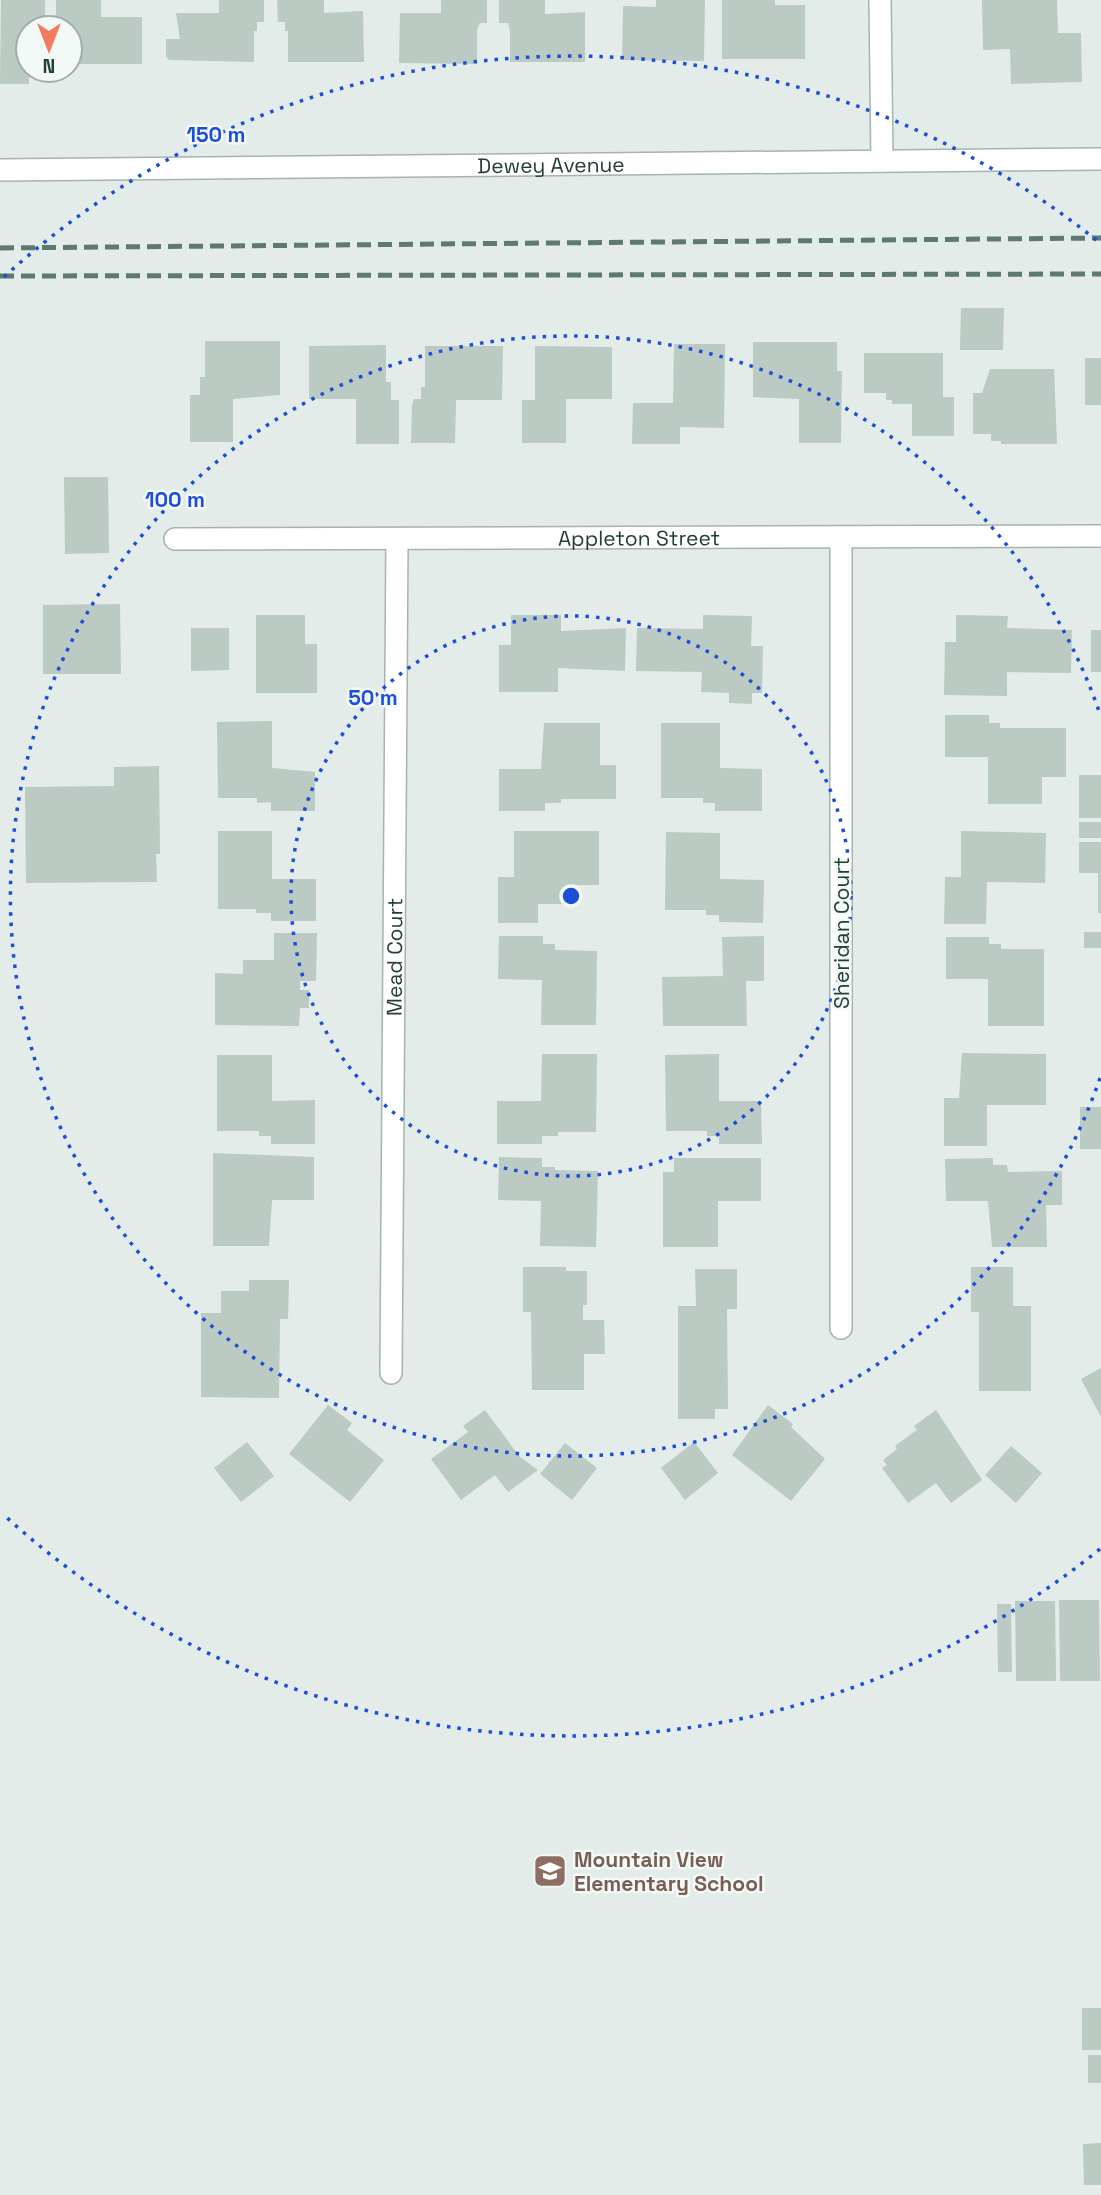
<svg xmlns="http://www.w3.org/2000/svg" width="1101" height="2195" viewBox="0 0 1101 2195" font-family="'Space Grotesk',sans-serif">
<rect width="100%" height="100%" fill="#e3ece8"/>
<g fill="#bbcac3">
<path d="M1,0H45V28H28L29,84H0Z"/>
<path d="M56,0H101V17H142V64H70V28L56,24Z"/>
<path d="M219,0H264V22H257V31H254V62L169,60L166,56V39H180L176,13H219Z"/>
<path d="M277,0H324V13L363,11L364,62H288V31H285V22H278Z"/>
<path d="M441,0H487V23H480L477,30V64L399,63L400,13H441Z"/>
<path d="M499,0H545V14L585,12V62H510V31L508,23H499Z"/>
<path d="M656,0H705L704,61L622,60L623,6L656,7Z"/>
<path d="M722,0H775V5H805V59H722Z"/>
<path d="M982,0H1057L1058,33H1081L1082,82L1011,84L1010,49L983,50Z"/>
<path d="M961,308H1004L1003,350H960Z"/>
<path d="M205,341H280V395L233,399V442H190V395H200V377H205Z"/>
<path d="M753,342H837V371H842L841,443H799V399L753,397Z"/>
<path d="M674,344H725L724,428L680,427V444H632L633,403H673Z"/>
<path d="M386,345V382H391V400H399V444H356V399H309V346Z"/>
<path d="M425,346H503L502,400H456L455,443H411L412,405L414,399H421V387H425Z"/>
<path d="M535,346L612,347V399H566V443H522V400H535Z"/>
<path d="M864,353H943V397H954V436H912V404H892V400H886V393H864Z"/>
<rect x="1085" y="358" width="16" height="47"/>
<path d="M990,369H1054L1057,444H1001V441H991V434H973V393H982Z"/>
<path d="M64,477H108L109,553L65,554Z"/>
<path d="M120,604L121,674H43V605Z"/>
<path d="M256,615H305V644H317V693H256Z"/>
<path d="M511,615H561V631L626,628L625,671L558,668V692H499V645H511Z"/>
<path d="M703,615L752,616L751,646H763L762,693H752V704L729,703V693L701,692L702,672L636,671L637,628L703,629Z"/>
<path d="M956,615L1008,616L1007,628L1072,630L1071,673L1007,672V696L944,695L945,642H956Z"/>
<path d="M191,628H229V670L191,671Z"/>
<rect x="1091" y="630" width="10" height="42"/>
<path d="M945,715H989V723H1000V728H1066V777H1042V804H988V757H945Z"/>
<path d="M272,721V768L315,772V811H271V802L257,803V798H218L217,722Z"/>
<path d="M544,723H600V765H616V799H561V803H545V811H499V769H541Z"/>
<path d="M661,723H720V768L762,769V811H715V803H703V798H661Z"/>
<path d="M159,766L160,854H156L157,882L26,883L25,787L114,786V767Z"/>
<rect x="1079" y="775" width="22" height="43"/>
<rect x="1079" y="822" width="22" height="16"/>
<path d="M218,831H272V879H316V921H271V913H256V909H218Z"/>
<path d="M514,831H599V885H569V904H538V923H498V877H514Z"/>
<path d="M961,831L1046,833L1045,883L987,882L986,924H944L945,877H961Z"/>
<path d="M666,832L720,833V879L764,880L763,923L719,922V915H706V910H665Z"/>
<path d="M1079,842H1101V913H1098V873H1079Z"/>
<rect x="1084" y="932" width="17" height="16"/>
<path d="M274,933H317L316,981H300V990H309V1008H300L299,1026L215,1025V973L243,974V960H274Z"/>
<path d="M499,936H543V944H555V950L597,951L596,1025H541L542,980L498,979Z"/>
<path d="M764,936V981H746L747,1026H663L662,977L723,976L722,937Z"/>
<path d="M946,937H989V944H1001V949H1044V1026H988V979H946Z"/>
<path d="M962,1053L1046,1054V1105H987V1146H944V1098H959Z"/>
<path d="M542,1054H597L596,1132H558V1136H542V1144H497V1101H541Z"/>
<path d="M719,1054V1101H761L762,1144H719V1136H707V1131H666L665,1055Z"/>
<path d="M217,1055H272V1101L315,1100V1144H271V1136H259V1131H217Z"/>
<rect x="1080" y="1107" width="21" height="42"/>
<path d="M213,1153L314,1157V1200H272L269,1246H213Z"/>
<path d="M499,1157L542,1158V1167H555V1170L598,1171L596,1247L540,1246L541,1201L498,1200Z"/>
<path d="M674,1158H761V1201H718V1247H663V1172H674Z"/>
<path d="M993,1158V1165H1007L1008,1172L1062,1171V1205H1046L1047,1247H992L988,1201H946L945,1159Z"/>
<path d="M523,1267H566V1271H587V1305H583V1320H604L605,1354H584V1390H532L531,1312H523Z"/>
<path d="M971,1267H1013V1306H1031V1391H979V1312H971Z"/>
<path d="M695,1269H737V1309H727L728,1409H715V1419H678V1306H696Z"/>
<path d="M249,1280H289L288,1319H280L279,1398L201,1397V1313H221V1291H249Z"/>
<path d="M1101,1368V1417L1081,1379Z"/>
<path d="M328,1405L352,1423L347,1430L384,1460L350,1502L289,1454Z"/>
<path d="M768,1405L793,1424L791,1427L825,1459L791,1501L732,1455Z"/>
<path d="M485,1410L520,1457L538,1470L508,1492L495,1475L461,1500L431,1459L468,1432L463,1426Z"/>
<path d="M936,1410L982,1480L951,1503L936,1483L908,1503L882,1468L887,1465L883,1460L897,1449L895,1446L917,1430L914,1426Z"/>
<path d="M247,1442L274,1476L241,1502L214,1468Z"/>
<path d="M694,1442L718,1473L685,1500L661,1468Z"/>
<path d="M565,1443L597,1468L572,1500L540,1474Z"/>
<path d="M1011,1446L1042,1473L1016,1503L985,1475Z"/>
<path d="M1059,1600H1099L1100,1681H1060Z"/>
<path d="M1015,1601H1055L1056,1681H1016Z"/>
<path d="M997,1604H1011L1012,1672H998Z"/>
<rect x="1082" y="2008" width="19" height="42"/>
<rect x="1088" y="2055" width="13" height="28"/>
<path d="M1101,2143V2185H1084L1083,2144Z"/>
</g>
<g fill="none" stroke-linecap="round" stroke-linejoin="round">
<defs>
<g id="minor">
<path d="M880,0L882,161"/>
<path id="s1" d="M0,170L1101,159"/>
<path id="s2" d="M175,539L1101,536"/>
<path d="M841,539V1328"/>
<path id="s3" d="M391,1373L397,539"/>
</g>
</defs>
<use href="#minor" stroke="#a5b4af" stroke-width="24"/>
<use href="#minor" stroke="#fff" stroke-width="21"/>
<g stroke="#5d7970" stroke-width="5" stroke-dasharray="14 7" stroke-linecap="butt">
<path d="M0,248L1101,238"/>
<path d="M0,276L1101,274"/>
</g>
</g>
<g fill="none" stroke="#1d4ed8" stroke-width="3.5" stroke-dasharray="3.5 7">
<circle cx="571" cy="896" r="280"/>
<path d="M1100 1078A560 560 0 1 1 1100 714"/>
<path d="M1100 1549A840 840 0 0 1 4 1515M4 277A840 840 0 0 1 1100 243"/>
</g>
<defs>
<symbol id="school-square" viewBox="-11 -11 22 22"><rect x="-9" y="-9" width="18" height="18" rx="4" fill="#8d6e63" stroke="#f3f9f6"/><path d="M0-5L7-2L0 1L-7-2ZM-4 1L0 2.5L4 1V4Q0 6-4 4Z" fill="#fff"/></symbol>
</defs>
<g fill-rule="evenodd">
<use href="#school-square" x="531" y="1852" width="38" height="38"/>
</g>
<g text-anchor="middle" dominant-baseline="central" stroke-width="5" stroke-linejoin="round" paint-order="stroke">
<g font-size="21" fill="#223e35" stroke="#f3f9f6">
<text stroke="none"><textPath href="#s1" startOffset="551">Dewey Avenue</textPath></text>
<text stroke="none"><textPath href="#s2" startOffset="464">Appleton Street</textPath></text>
<text transform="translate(841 933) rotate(-90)">Sheridan Court</text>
<text stroke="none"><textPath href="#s3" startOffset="416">Mead Court</textPath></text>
</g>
<g font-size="21" font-weight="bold" fill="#785e54" stroke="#f3f9f6" text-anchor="start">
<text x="574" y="1859">Mountain View<tspan x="574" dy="24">Elementary School</tspan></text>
</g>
</g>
<circle cx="571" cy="896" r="10" fill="#1d4ed8" stroke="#f3f9f6" stroke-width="3.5"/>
<g font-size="21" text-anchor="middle" font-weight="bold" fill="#1d4ed8" stroke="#f3f9f6" stroke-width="5" stroke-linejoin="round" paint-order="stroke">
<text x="216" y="142">150 m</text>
<text x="175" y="507">100 m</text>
<text x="373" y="705">50 m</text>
</g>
<g transform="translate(49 49) rotate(180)"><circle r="33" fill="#f3f9f6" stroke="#9faea9" stroke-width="2"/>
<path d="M0-5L12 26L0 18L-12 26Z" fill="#f17b5d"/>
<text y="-10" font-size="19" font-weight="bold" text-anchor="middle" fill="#223e35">N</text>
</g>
</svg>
